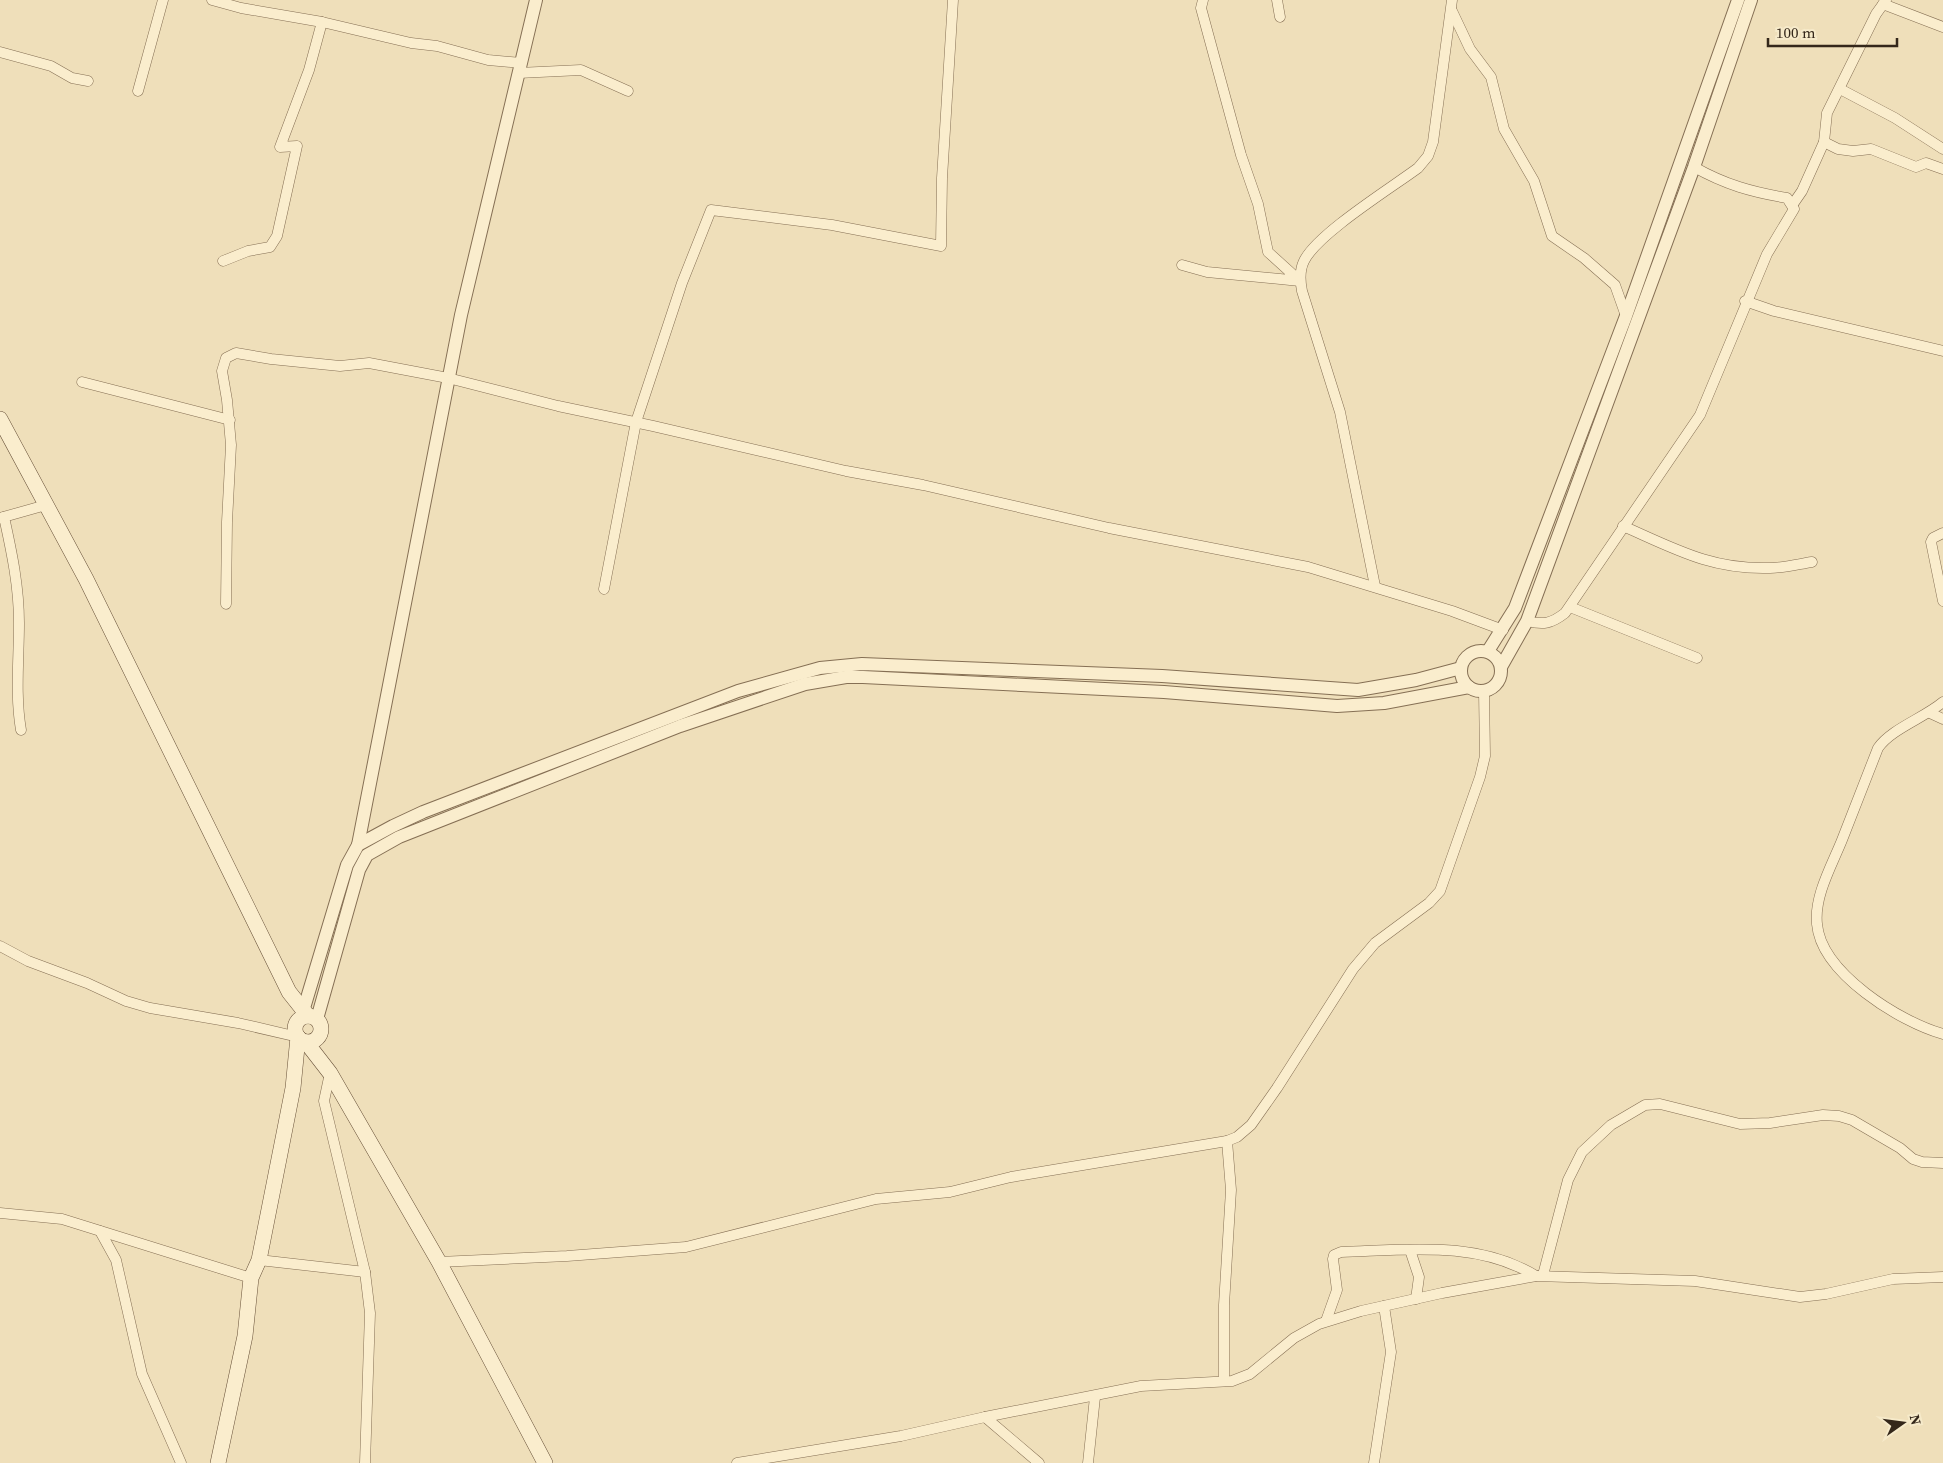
<svg xmlns="http://www.w3.org/2000/svg" width="1943" height="1463" viewBox="0 0 1943 1463" font-family="'Source Serif 4',serif">
<rect width="100%" height="100%" fill="#efdfba"/>
<g fill="none" stroke-linecap="round" stroke-linejoin="round">
<defs>
<g id="minor">
<path d="M212,0L241,8L322,22L411,43L437,46L488,60L521,63"/>
<path d="M1277,0L1280,17"/>
<path d="M1883,4L1943,27"/>
<path d="M1452,11L1470,49L1491,77L1504,129L1534,181L1552,236L1584,258L1615,285L1626,316"/>
<path d="M0,52L51,66L72,78L88,81"/>
<path d="M518,73L581,70L628,91"/>
<path d="M1840,89L1895,118L1943,149"/>
<path d="M138,91L163,0"/>
<path d="M1824,142L1838,149L1853,151L1871,149L1916,167L1926,163L1943,169"/>
<path d="M1793,204L1802,191L1824,142L1827,113L1876,14L1886,0"/>
<path d="M223,261L248,251L270,247L277,236L297,146L280,147L309,70L322,22"/>
<path d="M1182,265L1207,272L1300,281L1268,252L1258,204L1241,155L1201,8L1203,0"/>
<path d="M1745,301L1774,311L1943,351"/>
<path d="M82,382L230,420"/>
<path d="M4,517C12,553 19,587 19,623C19,659 15,695 21,730"/>
<path d="M0,518L46,505"/>
<path d="M1623,526C1675,549 1712,570 1770,568C1784,568 1799,564 1812,562"/>
<path d="M1943,533L1933,538L1931,542L1943,601"/>
<path d="M1375,586L1340,412L1302,291C1300,281 1299,271 1304,261C1317,234 1391,188 1418,168L1428,156L1433,142L1452,0"/>
<path d="M604,589L636,422L682,283L711,210L832,225L941,246L942,178L953,0"/>
<path d="M226,604L227,522L231,445L227,400L222,371L226,358L236,353L271,359L340,366L369,363L448,378L558,406L653,426L846,471L923,485L1109,528L1308,567L1452,611L1503,630"/>
<path d="M1570,607L1697,658"/>
<path d="M1527,621C1543,625 1551,624 1565,613L1700,415L1767,254L1794,209L1787,198C1752,192 1726,185 1694,167"/>
<path d="M1943,702C1924,718 1891,729 1878,748C1866,779 1854,810 1842,840C1832,865 1814,896 1817,924C1821,973 1900,1022 1943,1034"/>
<path d="M1930,713L1943,719"/>
<path d="M0,946L28,961L87,983L126,1001L150,1008L238,1023L298,1037"/>
<path d="M330,1073L324,1101L365,1272L370,1313L365,1463"/>
<path d="M0,1213L62,1219L251,1278"/>
<path d="M100,1231L116,1260L142,1374L181,1463"/>
<path d="M1410,1250L1419,1277L1416,1299"/>
<path d="M259,1260L365,1272"/>
<path d="M439,1262L567,1256L686,1247L876,1199L950,1192L1011,1177L1227,1141L1237,1137L1251,1125L1277,1088L1353,969L1375,943L1429,903L1440,891L1480,777L1485,756L1484,691"/>
<path d="M1543,1275L1568,1180L1582,1152L1611,1125L1645,1105L1660,1104L1740,1124L1770,1123L1823,1115L1839,1116L1852,1120L1900,1148L1913,1159L1922,1162L1943,1163"/>
<path d="M1326,1321L1337,1290L1333,1259L1334,1255L1341,1252C1406,1250 1477,1240 1536,1276"/>
<path d="M1224,1381V1305L1231,1190L1227,1141"/>
<path d="M985,1417L1039,1463"/>
<path d="M737,1463L901,1436L985,1417L1141,1386L1232,1381L1250,1374L1294,1338L1319,1324L1361,1311L1442,1293L1536,1276L1695,1281L1800,1297L1826,1294L1893,1279L1943,1277"/>
<path d="M1088,1463L1095,1397"/>
<path d="M1374,1463L1391,1352L1384,1306"/>
</g>
<g id="tertiary">
<circle cx="1481" cy="671" r="20"/>
<path d="M1488,651L1515,608L1626,316L1738,0"/>
<path d="M1501,667L1527,621L1694,167L1751,0"/>
<path d="M358,845L461,315L536,0"/>
<path d="M301,1018L347,865L358,845L393,826L423,812L738,691L820,668L862,664L1162,676L1358,690L1416,680L1461,668"/>
<path d="M317,1019L359,870L367,855L399,837L680,726L805,684L846,677H863L1164,692L1337,706L1384,703L1469,687"/>
</g>
<g id="secondary">
<path d="M0,419L86,579L289,992L308,1016"/>
<circle cx="308" cy="1029" r="13"/>
<path d="M306,1042L330,1073L439,1262L545,1463"/>
<path d="M218,1463L245,1336L251,1278L259,1260L293,1088L298,1037"/>
</g>
</defs>
<use href="#minor" stroke="#856f54" stroke-width="11"/>
<use href="#tertiary" stroke="#856f54" stroke-width="14"/>
<use href="#secondary" stroke="#675038" stroke-width="16"/>
<use href="#minor" stroke="#faedcd" stroke-width="10"/>
<use href="#tertiary" stroke="#faedcd" stroke-width="12"/>
<use href="#secondary" stroke="#faedcd" stroke-width="15"/>
</g>
<g transform="translate(1903 1423) rotate(76)" stroke="#f6eaca" stroke-width="4" paint-order="stroke">
<path d="M0-4L9 19L0 12L-9 19Z" fill="#34271a"/>
<text y="-8" font-size="14" font-weight="bold" text-anchor="middle" fill="#34271a">N</text>
</g>
<path d="M1768 38v8h129v-8" fill="none" stroke="#34271a" stroke-width="2.5"/>
<text x="1776" y="38" font-size="15" fill="#34271a" stroke="#f6eaca" stroke-width="4" paint-order="stroke">100 m</text>
</svg>
